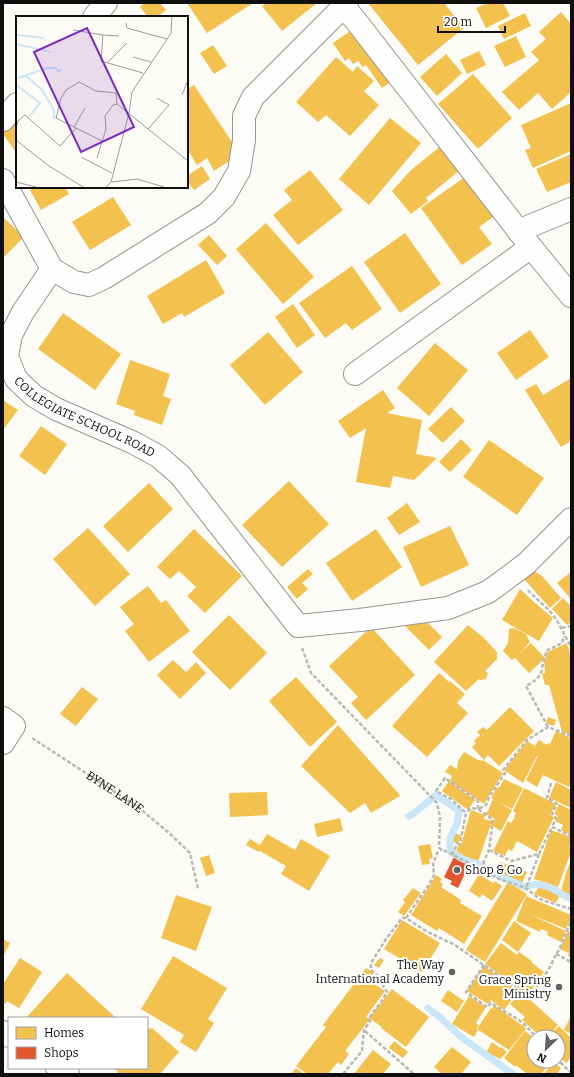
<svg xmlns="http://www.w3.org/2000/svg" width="574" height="1077" viewBox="0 0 574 1077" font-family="Bitter,serif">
<rect width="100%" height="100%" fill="#fcfbf5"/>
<g fill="#f2c14e">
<path d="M144,3H160L166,10L157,17H148L140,7Z"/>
<path d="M187,3H253L207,33Z"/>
<path d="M267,3H317L282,31L262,6Z"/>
<path d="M368,3H444L464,28L418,65Z"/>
<path d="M488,3H503L510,16L486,28L476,8Z"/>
<path d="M561,12L571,24V63L569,64L571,66V92L552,109L538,93L519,110L502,92L539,60L531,52L546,39L539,32Z"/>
<path d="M525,13L531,26L504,39L498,26Z"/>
<path d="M356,27L396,78L382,88L366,65L363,67L358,61L353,64L349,58L345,61L333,43Z"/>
<path d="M516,36L526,57L505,67L494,46Z"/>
<path d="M213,45L227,66L214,74L200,53Z"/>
<path d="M479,51L486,65L467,74L460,60Z"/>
<path d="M446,54L462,73L437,96L420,77Z"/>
<path d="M336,57L353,72L357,66L374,81L364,91L379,105L350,136L326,115L318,122L296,102Z"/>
<path d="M473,74L512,118L478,149L438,104Z"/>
<path d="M194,85L240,154L214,171L207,158L197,165L187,149V89Z"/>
<path d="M571,103V151L533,168L525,150L531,148L521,125Z"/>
<path d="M390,118L421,143L369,205L339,179Z"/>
<path d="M17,122V154L3,134V132Z"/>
<path d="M442,145L461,169L426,198L428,201L411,214L392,191L411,170Z"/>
<path d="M571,154V182L547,192L536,169Z"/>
<path d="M202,166L210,179L194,190L187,181V176Z"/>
<path d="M310,170L343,210L298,245L273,215L292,200L284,190Z"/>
<path d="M465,177L493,217L479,227L492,244L462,265L421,208Z"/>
<path d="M35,187H65L69,194L41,210L30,190Z"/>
<path d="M113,197L131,225L90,250L72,222Z"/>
<path d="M3,217L24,237L3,258Z"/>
<path d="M266,223L314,277L283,304L236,249Z"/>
<path d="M405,233L441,284L400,313L364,262Z"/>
<path d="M209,235L227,256L217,265L198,245Z"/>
<path d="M206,260L225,293L184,317L182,313L163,324L147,296Z"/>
<path d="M352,266L382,309L352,330L346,323L325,338L299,303Z"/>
<path d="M293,304L315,335L297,348L275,317Z"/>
<path d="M63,313L121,354L95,390L38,349Z"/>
<path d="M530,330L549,357L516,380L497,353Z"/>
<path d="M268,332L303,372L265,405L230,365Z"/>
<path d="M435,343L468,370L429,416L397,388Z"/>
<path d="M130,360L170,374L163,396L171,399L162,425L134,415L135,411L116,404Z"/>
<path d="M571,378V441L561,447L525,390L536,384L543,395Z"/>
<path d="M383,390L395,408L387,413L422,420L416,454L437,458L414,480L393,476L390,488L356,482L366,428L350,438L338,421Z"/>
<path d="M3,400L18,410L3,430Z"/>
<path d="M451,407L465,421L443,443L428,429Z"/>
<path d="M41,426L67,444L45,475L19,456Z"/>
<path d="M461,439L472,450L450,472L439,462Z"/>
<path d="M489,440L544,478L517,515L463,477Z"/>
<path d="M289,481L329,524L282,567L242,525Z"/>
<path d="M149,483L173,509L128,552L103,526Z"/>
<path d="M407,503L420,522L399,535L387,518Z"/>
<path d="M450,526L469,565L421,587L403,547Z"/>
<path d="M88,528L130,574L95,606L53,559Z"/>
<path d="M194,529L242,576L205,613L187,596L196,587L179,571L170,579L157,567Z"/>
<path d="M376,529L402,567L352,601L326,563Z"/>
<path d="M308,569L313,574L302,583L308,589L297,599L287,587Z"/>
<path d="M534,571L542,576L561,598L550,608L523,578Z"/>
<path d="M571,572V599L557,583Z"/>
<path d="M148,586L161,603L166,600L190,631L149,662L125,631L134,624L120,607Z"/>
<path d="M520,589L535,603L553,618L539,641L502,620Z"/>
<path d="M563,598L571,606V622L567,625L552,609Z"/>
<path d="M229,615L267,653L230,690L192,652Z"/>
<path d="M427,622L442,637L429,650L405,626Z"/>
<path d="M468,625L484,638L497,652V659L485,671L488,673L486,679L480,680L479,679L466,691L434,662Z"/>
<path d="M371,627L415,675L366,720L351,703L358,697L329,666Z"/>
<path d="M514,628L526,634L530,642L519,654L531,643L545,658L529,673L515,658L512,660L503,651L508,643L509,629Z"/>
<path d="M567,643L571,657V735L562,732L549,685H545L542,674L545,673L544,660L546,659V653Z"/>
<path d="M173,660L186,672L196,662L206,673L180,699L157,675Z"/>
<path d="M439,673L449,682L450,681L465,694L457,703L468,713L427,757L392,726Z"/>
<path d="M296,677L337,722L310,747L269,701Z"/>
<path d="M82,687L98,699L76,726L60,714Z"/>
<path d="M510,707L534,731L499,766L488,755L484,760L472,747L476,743L474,741L480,735L477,732L483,727L487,730Z"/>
<path d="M548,717L556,720L554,726L546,723Z"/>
<path d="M338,725L399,794L400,796L371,813L365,803L350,813L301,766Z"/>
<path d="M556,731L571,738V781L569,787L534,771L543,775L537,787L526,780L538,756H537L523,783L504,770L527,741L535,746L539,740L543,742L544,745V743L547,745L548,743L550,744Z"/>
<path d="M464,752L478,760H480L482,761L483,760L503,773L484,804L450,781L452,776L445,772L450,765L457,769L458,761Z"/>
<path d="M504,779L523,788L512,809L496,801L512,810L501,831L491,825L495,819L486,814V812L488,811L493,799L491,798L497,787L499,788Z"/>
<path d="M449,781L475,800L468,810L442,791Z"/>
<path d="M556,782L571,790V808L549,798Z"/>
<path d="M524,788L556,804L550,815L554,817L537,852L517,841L512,851L508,849L505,856L493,851L508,821L511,823L515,817H514L516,813L513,811Z"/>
<path d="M267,792L268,815L230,817L229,793Z"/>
<path d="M559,804L571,810V835L561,830L563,825L555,821L558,816L554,814Z"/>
<path d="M471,810L485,815L484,819L492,821L478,862L467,857L466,858L455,854L459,844L461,845Z"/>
<path d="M340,818L343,831L317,837L314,824Z"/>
<path d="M551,830L571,837V842L569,847L571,848V852L558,887L534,879Z"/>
<path d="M454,833L461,835L458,844L451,841Z"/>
<path d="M267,834L295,850L301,839L330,856L309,891L281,874L286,866L260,851L259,852L246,845L250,839L260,845Z"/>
<path d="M430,844L433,858L429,859L430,864L422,865L418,846Z"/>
<path d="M209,855L215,873L206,876L200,858Z"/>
<path d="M571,860V896L564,895L562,893V887L566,873Z"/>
<path d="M500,862L527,872L522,883L496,873Z"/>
<path d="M479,874L493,883L495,881L502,886L492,901L482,894L480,898L469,891Z"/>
<path d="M436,875L442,879L440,882L443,884L441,887L461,900L460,903L482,916L464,944L439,928L437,931L411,915Z"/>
<path d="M508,882L527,894L485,962L466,950Z"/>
<path d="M539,887L560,895L556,903L534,894Z"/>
<path d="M413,888L421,893L404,916L398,912L405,902L403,900Z"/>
<path d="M176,895L212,907L196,951L161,938Z"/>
<path d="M526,896L571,915V918L566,929L527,913L566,931L561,942L547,935L548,932L541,929L540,932L516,921Z"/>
<path d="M402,920L440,943L422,972L384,949Z"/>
<path d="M514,921L531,933L518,952L502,940Z"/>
<path d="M568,931L571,932V957L568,956L569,953L560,949Z"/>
<path d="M3,939L10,943L3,957Z"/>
<path d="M501,943L517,955L519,952L532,961L531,962L544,972L528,995L485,964Z"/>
<path d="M173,956L227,988L208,1019L214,1023L196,1052L180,1042L184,1035L141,1009Z"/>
<path d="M20,958L42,972L19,1008L7,1001L6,1004L3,1002V984Z"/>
<path d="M380,958L384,960L379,968L374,965Z"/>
<path d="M484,966L517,990L512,997L513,998L504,1010L491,1000L488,1004L467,991Z"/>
<path d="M366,968L374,973L368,980L385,991L366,1017L370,1019L345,1051L349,1054L341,1065L338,1062L328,1074H307L296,1066L326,1027L323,1025Z"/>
<path d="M67,973L116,1018H26Z"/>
<path d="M392,989L429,1017L406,1047L381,1028L382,1027L369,1018Z"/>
<path d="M448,990L464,1001L457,1012L441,1001Z"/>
<path d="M519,990L558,1025L548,1037H541L522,1020L525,1017L510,1004L516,998L514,996Z"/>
<path d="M469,996L486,1007L476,1023L479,1025L476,1029L478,1030L474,1037L452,1024Z"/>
<path d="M494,1005L523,1026V1024L525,1025L524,1027L526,1029L509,1050L477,1029L491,1008L492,1009Z"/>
<path d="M571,1016V1034L564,1030Z"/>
<path d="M147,1026L150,1029L152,1028L179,1052L160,1074H117L116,1073L118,1072L114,1068H147Z"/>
<path d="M559,1026L571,1038V1058L566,1063L558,1056V1037H548Z"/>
<path d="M525,1031L534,1038V1061H552L541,1074H527L516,1065L515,1067L504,1058Z"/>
<path d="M394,1041L408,1052L403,1058L389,1048Z"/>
<path d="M492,1042L500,1048L501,1047L507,1052L500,1059L495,1056L494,1057L488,1053L487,1051Z"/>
<path d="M452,1047L471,1062L461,1074H442L434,1067Z"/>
<path d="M373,1050L391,1064L383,1074H354Z"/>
<path d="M553,1062L561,1068L557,1074H544Z"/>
<path d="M296,1068L304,1074H291Z"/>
</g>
<path fill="#e4572e" d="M455,855L470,863L458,888L450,884L452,881L444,877Z"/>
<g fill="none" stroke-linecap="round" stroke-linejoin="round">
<g stroke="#cbe6f6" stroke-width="7">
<path d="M409,816L413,814L436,795L459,811L457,824L450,838V850C458,858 471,863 482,865L484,869L486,870L525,887C536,882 547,885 557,891C562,894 564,897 571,898"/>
<path d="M428,1008L443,1020L461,1037L513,1074"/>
</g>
<defs>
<g id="minor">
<path d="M344,7L356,21L531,247L571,296"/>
<path d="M3,180L52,269"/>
<path d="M518,231L571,209"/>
<path id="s2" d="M52,269L23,312L11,335L7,356L16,379L34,396L56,409L132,442L158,456L180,475L298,626L360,620L448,608L488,592L526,564L571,519"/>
<path d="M52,269L74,282L89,285L104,278L208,213L224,197L239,171L244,140V116L253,97L347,3"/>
<path d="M355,374L531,247"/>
<path d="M3,718L14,726L3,743"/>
<path d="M3,1032L9,1036"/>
<path d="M57,1068L68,1074"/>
</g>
<g id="tertiary">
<path d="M94,17L106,3"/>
<path d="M3,120L17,104"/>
</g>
</defs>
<use href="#minor" stroke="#969593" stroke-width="24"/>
<use href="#tertiary" stroke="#969593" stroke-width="24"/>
<g stroke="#b9b9b8" stroke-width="2.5" stroke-dasharray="4 2" stroke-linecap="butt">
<path d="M528,590C536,599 546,606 553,615C561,625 564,636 571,646"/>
<path d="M562,628L571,626"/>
<path d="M302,648L311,673L437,803L440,817L439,848L483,870L499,879L526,888L538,898L545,901L571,909"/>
<path d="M548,727L526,686C533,682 540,678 542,670C543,665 542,662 545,658L546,651L562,643L564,636"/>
<path id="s1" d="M32,738L138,807L168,832L190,853L198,889"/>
<path d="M551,783L547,798L557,804L552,814L556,818L552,827"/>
<path d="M489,850L511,861L539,854L526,888"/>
<path d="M539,854L552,827L571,836"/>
<path d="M452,855L457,844H460L466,813L451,799L436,791L445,778L477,800L478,802V809L471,808L466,813"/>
<path d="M483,870L484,861L489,850L492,828L491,825L493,820L478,809L486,805L489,797L505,773L503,770L527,740L548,727L571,736"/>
<path d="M406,918L428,886L434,875L433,863L435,859L437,853L442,849"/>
<path d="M556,954L571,962"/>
<path d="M484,965L466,992L487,1007L491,1003L519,1020L526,1026L536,1037"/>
<path d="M365,1031L414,1074"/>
<path d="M558,1057L559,1061L569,1071H571"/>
<path d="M343,1074L362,1051L364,1030L370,1021L369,1018L383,999L387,992L377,975L371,970V963L386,939L402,918H406L426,931L455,945L531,998C537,986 545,976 551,965C554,959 555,955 559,950L571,921"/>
</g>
<use href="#minor" stroke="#fffefe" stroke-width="22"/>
<use href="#tertiary" stroke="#fffefe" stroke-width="22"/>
</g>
<g fill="#626260" stroke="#fff" stroke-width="1.5">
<circle cx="457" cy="870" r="4"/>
<circle cx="452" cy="972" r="4"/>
<circle cx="559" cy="987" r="4"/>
</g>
<g text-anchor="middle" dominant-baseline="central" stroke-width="4" stroke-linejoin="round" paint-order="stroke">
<g font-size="12" fill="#0f0f0f" stroke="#fff">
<text stroke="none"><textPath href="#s2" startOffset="203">COLLEGIATE SCHOOL ROAD</textPath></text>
<text stroke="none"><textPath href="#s1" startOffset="99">BYNE LANE</textPath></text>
</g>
<g font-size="12" fill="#0f0f0f" stroke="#fff" text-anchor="end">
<text x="465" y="870" text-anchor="start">Shop &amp; Go</text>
<text x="444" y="965">The Way<tspan x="444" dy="14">International Academy</tspan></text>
<text x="551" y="980">Grace Spring<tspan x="551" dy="14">Ministry</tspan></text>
</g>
</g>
<g transform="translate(16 16)">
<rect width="172" height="172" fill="#fcfbf5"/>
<path fill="none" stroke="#cbe6f6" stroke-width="2" d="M0,19L28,22M0,28L35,36M5,61L31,52H39L43,56L45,53M2,62L10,60L26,74L38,94V103M0,69L24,87L13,101"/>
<path fill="none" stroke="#9d9d99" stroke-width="1" d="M110,7L111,12L151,23M57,14L87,19L85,45L127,57M87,19L103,20M117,41L135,46M92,46L111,27M166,79L172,64M101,88L172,145M58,111L69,92M0,112L2,105L9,99L44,130L60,112M132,113L153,89L141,82M0,124L33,150L67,171M86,125L40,102L45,82L50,74L63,66L80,75L100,77L101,88M65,141L96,157M81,142L90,113L89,100L97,89L101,88M0,166L20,171M95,166L121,163L148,171M90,171L95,166L113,97L116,76L155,17L156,1"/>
<path fill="#7b2cbf" fill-opacity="0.15" stroke="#7b2cbf" stroke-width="2" d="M71,12L118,111L65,136L18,36Z"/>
<rect width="172" height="172" fill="none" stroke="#0f0f0f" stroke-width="2"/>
</g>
<rect width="574" height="1077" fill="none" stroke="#0f0f0f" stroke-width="8"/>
<rect x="8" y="1017" width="140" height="52" fill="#ffffff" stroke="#9f9f9f"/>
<rect x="16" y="1027" width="20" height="12" fill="#f2c14e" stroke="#9f9f9f"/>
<text x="44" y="1037" font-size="12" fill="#0f0f0f">Homes</text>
<rect x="16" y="1047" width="20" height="12" fill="#e4572e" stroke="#9f9f9f"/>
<text x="44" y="1057" font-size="12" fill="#0f0f0f">Shops</text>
<g transform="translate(546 1049) rotate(205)"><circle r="19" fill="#ffffff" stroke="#9f9f9f"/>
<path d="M0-3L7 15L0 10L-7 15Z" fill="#626260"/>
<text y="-6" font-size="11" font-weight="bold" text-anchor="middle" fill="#0f0f0f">N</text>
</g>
<path d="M438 26v6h67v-6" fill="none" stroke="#0f0f0f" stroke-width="2"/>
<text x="444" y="26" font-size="12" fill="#0f0f0f" stroke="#ffffff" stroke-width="3" paint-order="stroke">20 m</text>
</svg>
